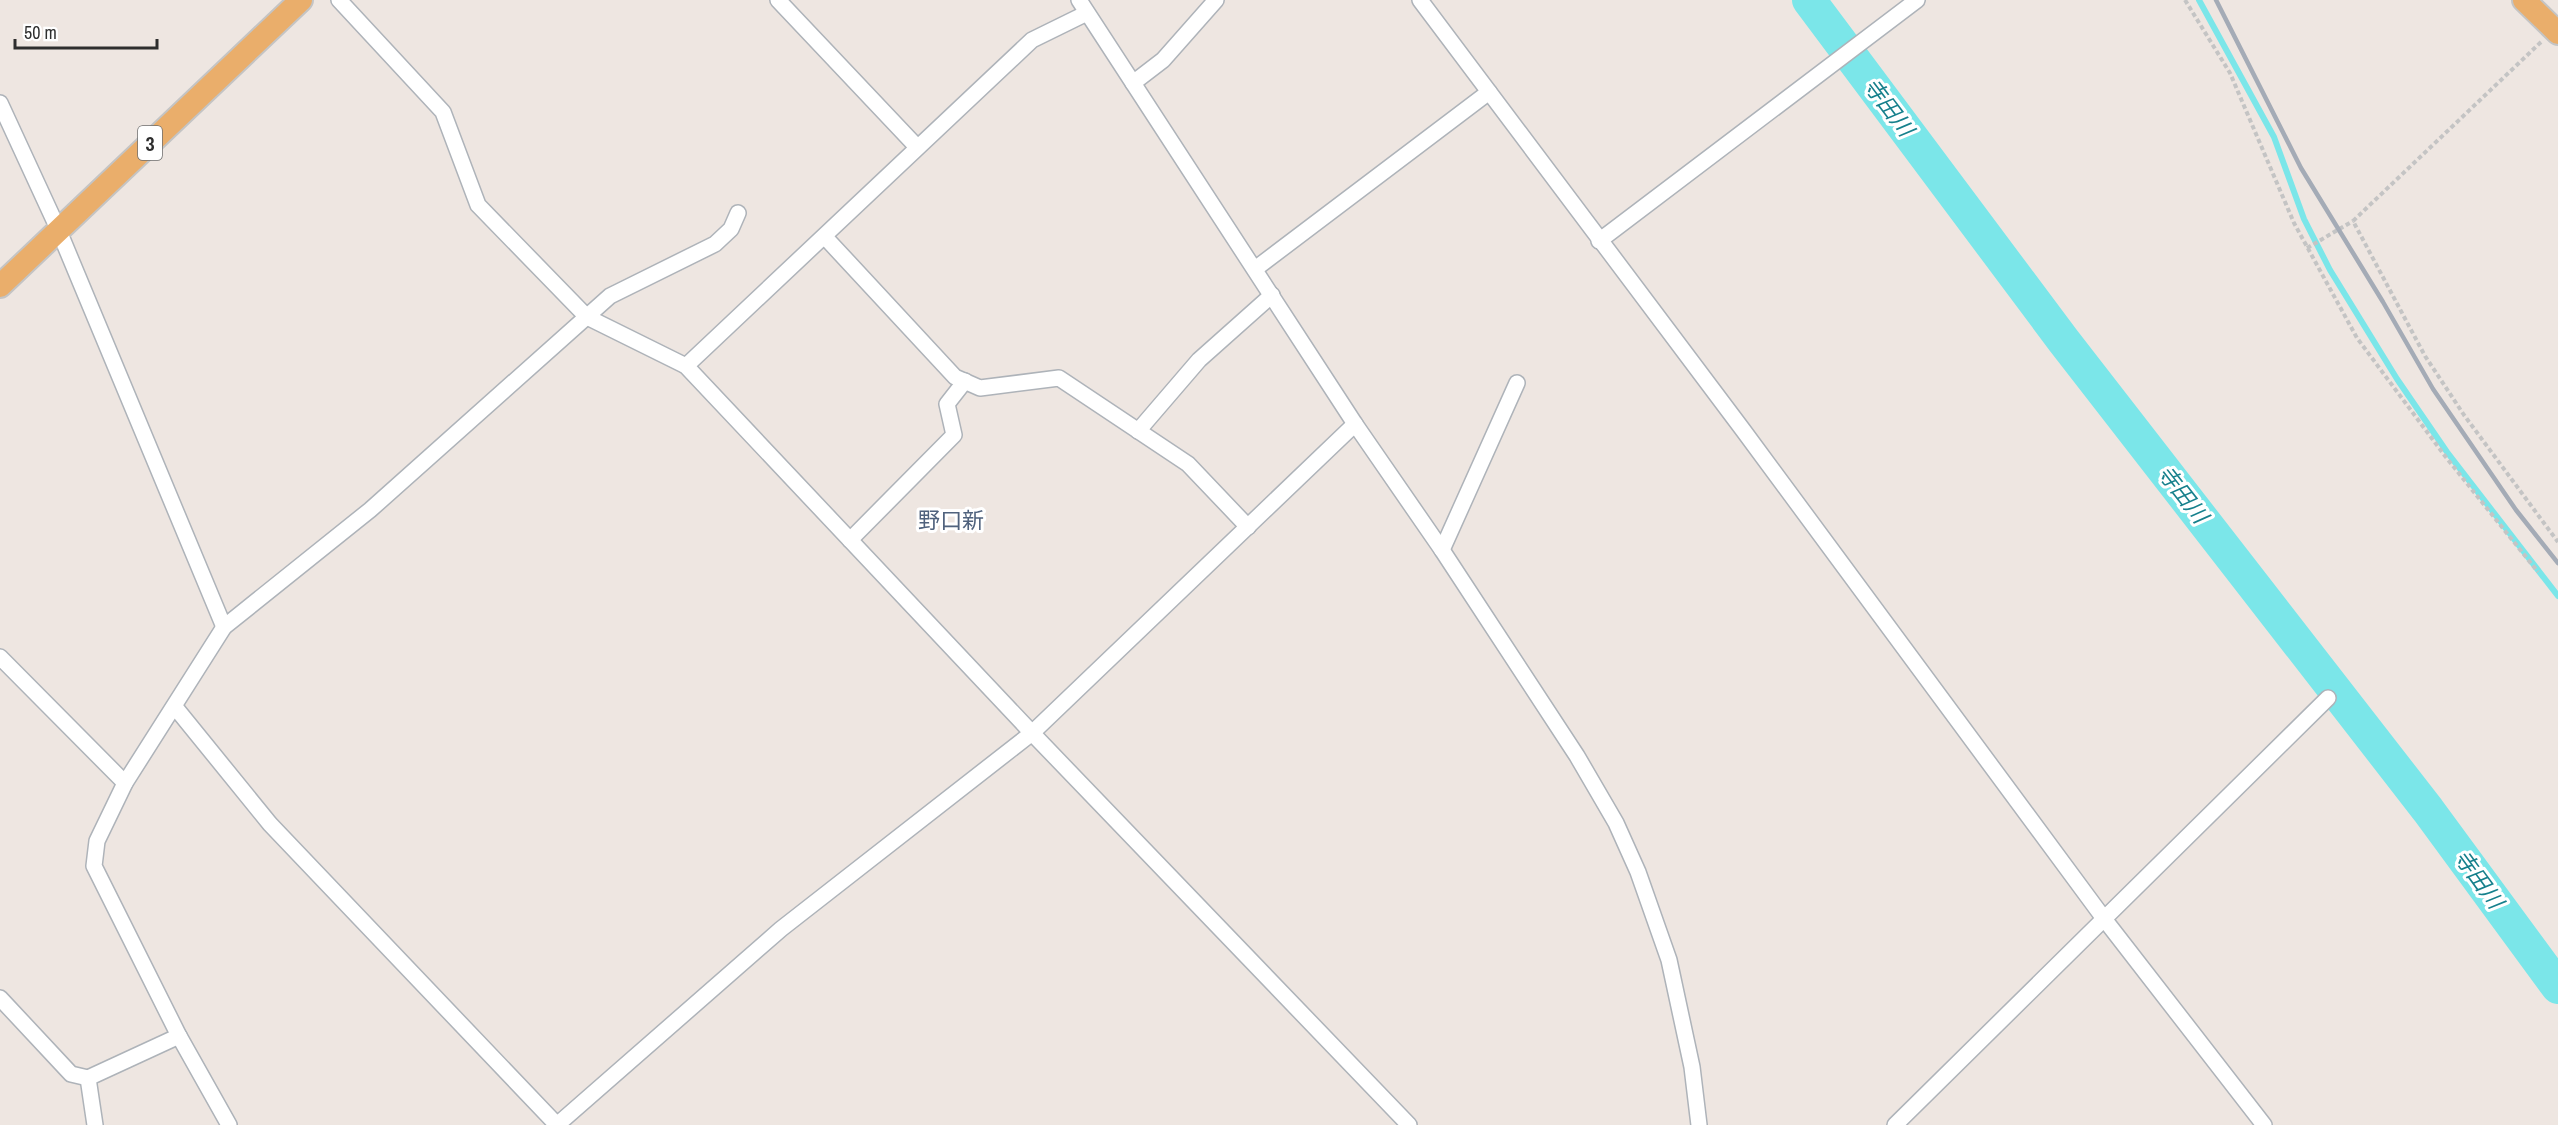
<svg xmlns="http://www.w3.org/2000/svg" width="2558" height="1125" viewBox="0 0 2558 1125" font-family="'Archivo Narrow','Noto Sans JP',sans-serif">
<rect width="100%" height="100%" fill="#eee6e1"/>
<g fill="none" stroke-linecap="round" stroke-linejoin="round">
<path stroke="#7be6e9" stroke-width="6" d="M2199,0L2274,137L2304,219L2330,270L2397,379L2447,452L2558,596"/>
<path stroke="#7be6e9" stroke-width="34" d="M1809,0L2063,340L2428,810L2558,987"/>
<defs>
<g id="street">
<path d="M339,0L443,112L478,205L587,317L686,366L1032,733L1409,1125"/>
<path d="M778,0L917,147"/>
<path d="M1079,0L1355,424L1442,550L1577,756L1616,823L1638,872L1669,960L1692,1067L1699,1125"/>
<path d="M1420,0L1743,430L2105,920L2264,1125"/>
<path d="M1133,83L1163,60L1216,0"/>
<path d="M0,103L59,231L224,627"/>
<path d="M825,237L955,377L980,388L1059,378L1188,464L1248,527"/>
<path d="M1599,241L1917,0"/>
<path d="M1255,269L1489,92"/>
<path d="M686,366L1032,40L1087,13"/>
<path d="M1138,431L1199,360L1272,295"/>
<path d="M850,540L954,435L947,404L965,381"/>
<path d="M1442,550L1517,383"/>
<path d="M0,657L125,783"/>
<path d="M175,707L270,824L557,1125"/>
<path d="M0,998L71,1074L88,1078L179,1036"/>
<path d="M88,1078L95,1125"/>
<path d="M229,1125L179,1036L94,866L97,841L125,783L224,627L370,510L610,296L715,244L731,229L738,213"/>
<path d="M557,1125L781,929L1032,733L1355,424"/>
<path d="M1895,1125L2328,698"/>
</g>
<g id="primary">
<path d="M2524,0L2558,33"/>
<path d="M0,286L301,0"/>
</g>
</defs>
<use href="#street" stroke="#aeb3b9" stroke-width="18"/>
<use href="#primary" stroke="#c4c4c4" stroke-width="26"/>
<g stroke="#c4c4c4" stroke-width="4" stroke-dasharray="4.5 3" stroke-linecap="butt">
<path d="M2185,0L2230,73L2294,223L2357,338L2445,456L2538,572"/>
<path d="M2541,42L2353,221L2425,356L2464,415L2558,542"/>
<path d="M2307,248L2353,221"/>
</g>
<use href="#street" stroke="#fff" stroke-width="15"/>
<use href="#primary" stroke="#eaae6b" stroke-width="22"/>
<path stroke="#a4abb6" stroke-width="4.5" d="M2216,0L2301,168L2383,302L2433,389L2516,510L2558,563"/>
</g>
<g text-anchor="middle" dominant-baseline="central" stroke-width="6" stroke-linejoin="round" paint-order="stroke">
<rect fill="#fff" stroke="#6d6d6d" stroke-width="1.5" x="138" y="126" width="24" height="34" rx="4.5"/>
<g font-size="20" font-weight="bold" fill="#2e2e2e">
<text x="150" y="143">3</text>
</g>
<g font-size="22" font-style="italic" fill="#16808c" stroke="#fff">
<text transform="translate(1889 107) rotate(53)">寺田川</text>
<text transform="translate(2183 494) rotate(52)">寺田川</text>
<text transform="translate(2479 879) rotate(54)">寺田川</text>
</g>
<g font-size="22" fill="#50627d" stroke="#fff">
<text x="951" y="520">野口新</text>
</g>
</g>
<path d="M15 39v9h142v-9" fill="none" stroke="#2e2e2e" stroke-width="3"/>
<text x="24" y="39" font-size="18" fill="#2e2e2e" stroke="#ffffff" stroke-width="4.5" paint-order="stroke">50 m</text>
</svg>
